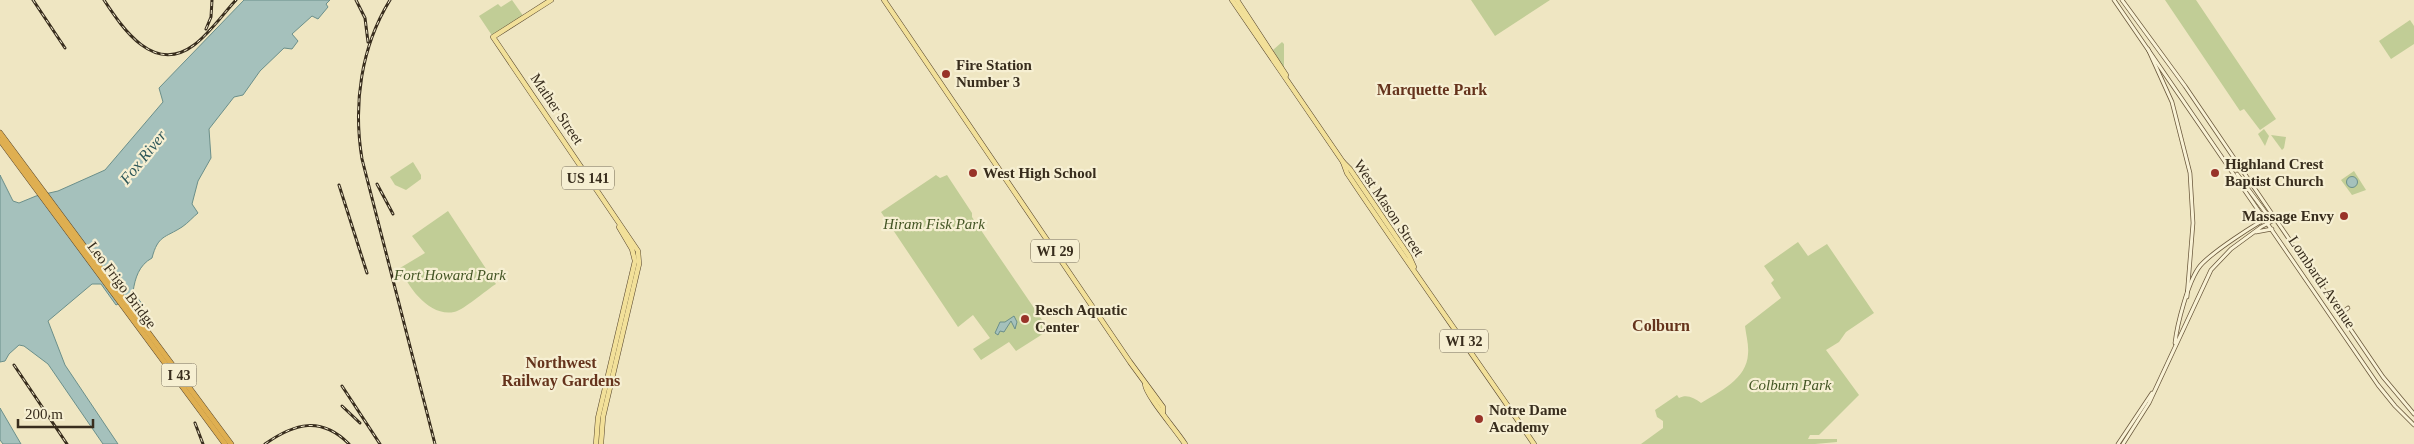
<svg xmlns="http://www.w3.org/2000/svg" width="2414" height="444" viewBox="0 0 2414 444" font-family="Georgia,serif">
<rect width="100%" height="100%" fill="#efe6c2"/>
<g fill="#c1cd96">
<path d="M512,0L524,17L493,37L479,16L498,4L501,7Z"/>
<path d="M1471,0H1550L1495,36Z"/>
<path d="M2165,0H2196L2276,119L2260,130L2244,109L2240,111Z"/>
<path d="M2410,20L2414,26V44L2391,59L2379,41Z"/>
<path d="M1282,42L1284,44V68L1273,50Z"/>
<path d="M2264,129L2269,136L2265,146L2258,134Z"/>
<path d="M2271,135L2286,137L2284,148L2282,150Z"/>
<path d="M413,162L421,175V179L406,190L395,185L390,177Z"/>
<path d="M2354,171L2366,190L2352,195L2341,180Z"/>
<path d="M936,175L940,178L947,175L972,213V217L1049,330L1016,351L1009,342L981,360L973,349L990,338L973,315L958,327L881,212Z"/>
<path d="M448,211L496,284C486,290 464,310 454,312C429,317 408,287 400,268L425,253L412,236Z"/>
<path d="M1798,242L1808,256L1827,244L1874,313L1846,332L1839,342L1826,350L1859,395L1819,435H1810L1808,439H1837V442L1815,444H1641L1663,428V421L1657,417L1655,410L1677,395L1679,398C1687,394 1694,398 1701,403C1719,392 1747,379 1748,354C1749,345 1746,335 1745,326L1781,298L1771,283L1774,280L1764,266Z"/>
</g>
<g fill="#a5c1bc" stroke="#6b8f8a">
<path d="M244,0H330L326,4L328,7L318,19L312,16L292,34L298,41L292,49L284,48L260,71L243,95L234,97L209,129L211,158L198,181L192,204L198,213C193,217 188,223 182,227C165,238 158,235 152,258C139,265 135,278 133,292L143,305L139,307L128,299L116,305L101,284H92L48,321L65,365L118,444H103L48,364L24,346L19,345L9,354L5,361L0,362V175L13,201L19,203L36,196L58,191L105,170L163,102L159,88Z"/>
<circle cx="2352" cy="182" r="5.5"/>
<path d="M1014,316L1017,322L1015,329L1011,321L1004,332L1000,331L998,335L995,333L1000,322H1005Z"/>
<path d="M0,408L21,444H3L0,440Z"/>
</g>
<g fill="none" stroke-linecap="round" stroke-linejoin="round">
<defs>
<g id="secondary">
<path d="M2114,0L2378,385L2395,406L2414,425"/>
<path d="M2122,0L2185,86L2383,377L2414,414"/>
<path d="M2148,49L2172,102L2190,173L2193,223L2187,297"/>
<path d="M2237,174L2269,217L2276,219"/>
<path d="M2256,232L2272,229"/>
<path d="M2343,317L2344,311L2348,308"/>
<path d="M2175,343C2177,325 2188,281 2200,266C2212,252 2255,224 2273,215"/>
<path d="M2118,444L2152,393"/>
<path d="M2123,444L2149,403L2211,270L2231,249L2261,227L2276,219"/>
</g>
<g id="primary">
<path d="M551,0L493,37L638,251L639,264L603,417L601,444"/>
<path d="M884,0L1130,362L1163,407V412"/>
<path d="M1232,0L1343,162L1350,169L1409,256L1414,267"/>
<path d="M1237,0L1286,75"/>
<path d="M1343,162L1347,173C1408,264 1472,353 1534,444"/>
<path d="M1145,384C1146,396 1177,431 1185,444"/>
<path d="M596,444L598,418L635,261L632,249L619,227"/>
</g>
<g id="highway">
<path d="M0,133L231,444"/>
<path d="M0,140L225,444"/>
</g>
</defs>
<use href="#secondary" stroke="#6a583c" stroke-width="4.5"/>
<use href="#primary" stroke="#56452d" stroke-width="5.5"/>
<use href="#highway" stroke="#56452d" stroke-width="6"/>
<use href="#secondary" stroke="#f9f2d5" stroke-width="3"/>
<use href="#primary" stroke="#f2e099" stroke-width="4.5"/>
<use href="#highway" stroke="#dfaf51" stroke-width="5"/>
<defs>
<g id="rail">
<path d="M33,0L65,48"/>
<path d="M104,0C123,29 154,75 194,45C210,33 223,14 236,0"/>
<path d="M356,0L365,18L368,42"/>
<path d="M390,0C361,47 353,104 362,159L435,444"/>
<path d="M206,29L211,17L212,0"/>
<path d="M377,184L393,214"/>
<path d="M339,185L367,273"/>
<path d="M14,365L67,444"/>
<path d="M342,386L380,444"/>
<path d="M342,406L360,423"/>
<path d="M195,423L203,444"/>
<path d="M265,444C295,423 321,416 349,444"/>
</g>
</defs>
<use href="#rail" stroke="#382d1d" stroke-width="3"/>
<use href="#rail" stroke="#f6efd2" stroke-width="1" stroke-dasharray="4" stroke-linecap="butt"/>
</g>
<g fill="#983328" stroke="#f6efd2" stroke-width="2">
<circle cx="946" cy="74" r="5"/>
<circle cx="973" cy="173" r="5"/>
<circle cx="2215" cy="173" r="5"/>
<circle cx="2344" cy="216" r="5"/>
<circle cx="1025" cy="319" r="5"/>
<circle cx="1479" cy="419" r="5"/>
</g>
<g text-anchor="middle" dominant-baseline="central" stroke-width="4.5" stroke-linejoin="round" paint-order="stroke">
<g fill="#f6efd2" stroke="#716753" stroke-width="1">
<rect x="562" y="166.5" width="52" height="23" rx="4"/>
<rect x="1031" y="239.5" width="48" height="23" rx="4"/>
<rect x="1440" y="329.5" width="48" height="23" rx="4"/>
<rect x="161.5" y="363.5" width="35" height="23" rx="4"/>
</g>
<g font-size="14" font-weight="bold" fill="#382d1d">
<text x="588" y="178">US 141</text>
<text x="1055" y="251">WI 29</text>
<text x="1464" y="341">WI 32</text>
<text x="179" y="375">I 43</text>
</g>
<g font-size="15" font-weight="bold" fill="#382d1d" stroke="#f6efd2" text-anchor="start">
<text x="956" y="65">Fire Station<tspan x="956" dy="17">Number 3</tspan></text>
<text x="2225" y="164">Highland Crest<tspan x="2225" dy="17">Baptist Church</tspan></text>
<text x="983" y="173">West High School</text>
<text x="2334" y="216" text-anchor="end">Massage Envy</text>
<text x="1035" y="310">Resch Aquatic<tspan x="1035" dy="17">Center</tspan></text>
<text x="1489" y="410">Notre Dame<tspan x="1489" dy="17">Academy</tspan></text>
</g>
<g font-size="15" fill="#382d1d" stroke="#f6efd2">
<text transform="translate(557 109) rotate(56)">Mather Street</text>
<text transform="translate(1389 208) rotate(56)">West Mason Street</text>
<text transform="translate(2322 282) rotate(56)">Lombardi Avenue</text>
<text transform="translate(122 285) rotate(53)">Leo Frigo Bridge</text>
</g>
<g font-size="15" font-style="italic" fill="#435524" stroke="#f6efd2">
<text x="934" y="224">Hiram Fisk Park</text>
<text x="450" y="275">Fort Howard Park</text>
<text x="1790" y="385">Colburn Park</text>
</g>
<g font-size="16" font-weight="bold" fill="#65331c" stroke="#f6efd2">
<text x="1432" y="89">Marquette Park</text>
<text x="1661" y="325">Colburn</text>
<text x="561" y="362">Northwest<tspan x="561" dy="18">Railway Gardens</tspan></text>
</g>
<g font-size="16" font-style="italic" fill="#2c5658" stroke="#f6efd2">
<text transform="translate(143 157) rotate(-51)">Fox River</text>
</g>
</g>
<path d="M18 419v8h75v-8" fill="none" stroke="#382d1d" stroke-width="2.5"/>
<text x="25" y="419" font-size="15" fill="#382d1d" stroke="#f6efd2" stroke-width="4" paint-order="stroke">200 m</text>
</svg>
